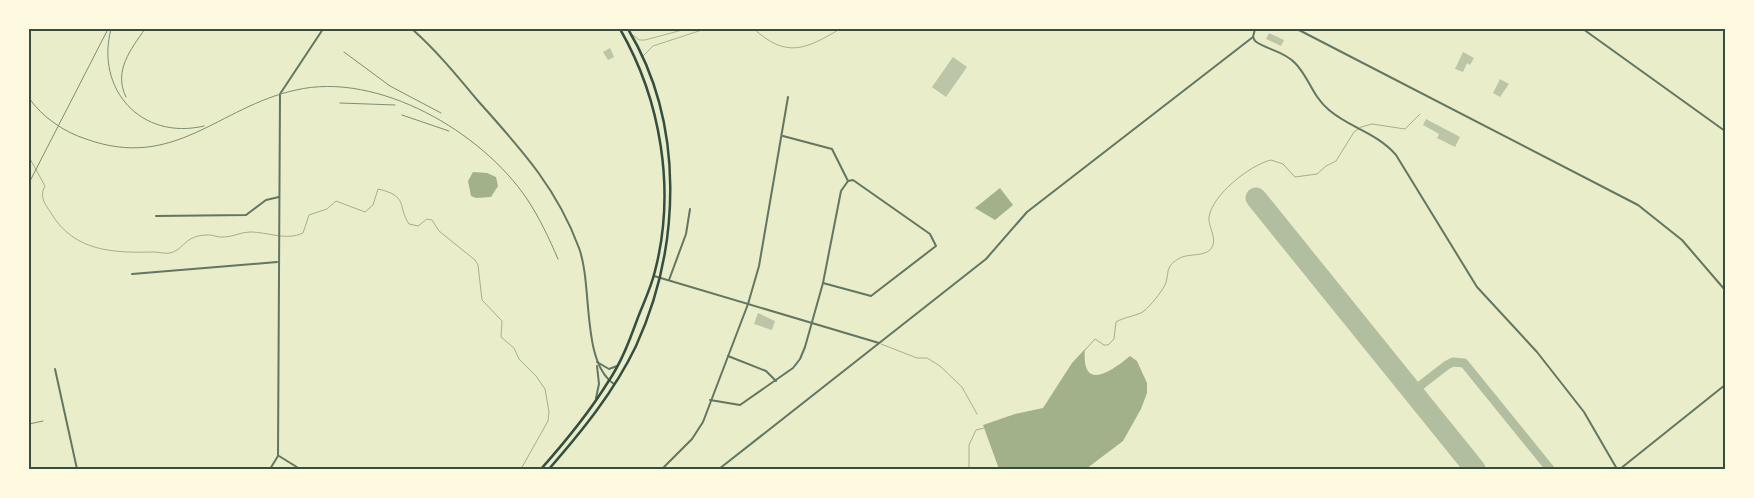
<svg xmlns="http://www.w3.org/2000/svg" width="1754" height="498" viewBox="0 0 1754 498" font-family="'IBM Plex Sans',sans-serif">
<rect width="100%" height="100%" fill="#e9edc9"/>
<g fill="#a3b18a">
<path d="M473,172L487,173L496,177L498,186L491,197L476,198L471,196L468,181Z"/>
<path d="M1000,188L1013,205L995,220L975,208Z"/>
<path d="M1085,349C1081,392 1111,372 1130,356L1137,361L1147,383V393L1141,409L1123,441L1086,469H999L983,425L1015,414L1043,408L1072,363Z"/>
</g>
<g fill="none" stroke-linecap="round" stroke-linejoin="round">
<g stroke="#a3b18a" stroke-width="1">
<path d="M29,157L45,186C39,197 45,204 51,213C74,252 114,253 154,252C159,252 165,254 170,253C185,249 184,236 206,235C212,234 218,238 224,237C233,237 241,232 250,232C268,232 286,241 303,233L309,215L327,209L336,201L365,212L373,205L378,189C409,196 397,206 409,224L418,226L427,219L432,220L439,231L475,260L478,265L482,300L502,321L501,337L514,348L519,359L536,376L545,389L549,412L548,421L521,469"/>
<path d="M1085,350L1095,339L1104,345H1108L1114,339L1116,322C1124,317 1140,315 1144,311C1151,305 1160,294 1165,285C1170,273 1164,268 1178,259C1187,253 1202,257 1210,250C1219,240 1208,228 1209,217C1212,195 1250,165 1271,160L1283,164L1295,177L1317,174L1326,166L1336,161L1354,132L1361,127L1372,124L1405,129L1420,114"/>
<path d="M969,469V445L976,430L984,428"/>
</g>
<path stroke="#b2bea0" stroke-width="9" d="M1412,392L1447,365L1453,362L1464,363L1550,469"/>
<path stroke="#b2bea0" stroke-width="21" d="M1256,198L1475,469"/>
</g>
<g fill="#bcc5a7">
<path d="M1269,33L1284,40L1281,46L1266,39Z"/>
<path d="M610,48L614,57L608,60L603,52Z"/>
<path d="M1463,52L1474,58L1470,65L1467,63L1463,72L1455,69Z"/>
<path d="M953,57L967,67L946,97L932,87Z"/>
<path d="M1500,79L1509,84L1500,97L1493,93Z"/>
<path d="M1426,119L1460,137L1455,147L1437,138L1439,134L1423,125Z"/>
<path d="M758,313L775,321L772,330L754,324Z"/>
</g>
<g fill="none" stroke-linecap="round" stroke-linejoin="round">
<g stroke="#617663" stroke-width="0.5">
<path d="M754,29C787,59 806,49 840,29"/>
<path d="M633,35L639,40H645L686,29"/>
<path d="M643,56L653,46L705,29"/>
<path d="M881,344L917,358H927L940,366L962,387L977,414"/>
</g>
<g stroke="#617663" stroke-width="2">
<path d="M412,29C437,51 458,77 479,102C521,149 557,188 579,248C593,286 581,362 614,384"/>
<path d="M783,136L832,149L848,181"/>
<path d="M156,216L246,215L266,200L279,197"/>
<path d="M132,274L277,262"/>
<path d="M669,280L686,234L690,209"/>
<path d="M823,283L871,296L936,246L930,234L853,180L848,181"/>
<path d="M728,356L766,371L776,381"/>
<path d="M597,362L609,369L617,366"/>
<path d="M55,369L77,469"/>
<path d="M596,398L599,384L597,366"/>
<path d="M710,400L740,405L793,368L800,359L805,347L823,283L841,191L848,181"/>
<path d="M279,456L300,469"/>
<path d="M270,469L278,456L280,94L323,29"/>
<path d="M662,469L692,439L703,422L748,304L759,266L788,97"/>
<path d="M1620,469L1725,385"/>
</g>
<g stroke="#617663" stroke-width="2">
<path d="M1255,29L1253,37L1255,41C1267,50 1284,51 1295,63C1309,77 1312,96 1329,110C1350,128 1377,133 1396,155L1477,287L1537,352L1584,412L1617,469"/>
<path d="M1297,29L1638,205L1682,240L1725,290"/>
<path d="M1583,29L1725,131"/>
<path d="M654,276L879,343"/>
<path d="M719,469L986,259L1027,212L1253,37"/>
</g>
<g stroke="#344e41" stroke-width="2.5">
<path d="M541,469C565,442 589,413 608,382C621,363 629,342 637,320C643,304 651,288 655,271C676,190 661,100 620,29"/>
<path d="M549,469C582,431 614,392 636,346C681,247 685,124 628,29"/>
</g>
<g stroke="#7c8e77" stroke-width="1">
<path d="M111,29C95,89 141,141 204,126"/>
<path d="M344,52L390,86L441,113"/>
<path d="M126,97C113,71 131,49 145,29"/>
<path d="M29,98C42,117 64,132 86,139C175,171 218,107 296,90C378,71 482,132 527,199C539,217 549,238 558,259"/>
<path d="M340,103L395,105"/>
<path d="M402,115L449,131"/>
<path d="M29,183L107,31"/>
<path d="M29,424L43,421"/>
</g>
</g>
<rect width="1754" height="498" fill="none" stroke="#fefae0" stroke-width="60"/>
<rect x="30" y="30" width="1694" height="438" fill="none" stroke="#344e41" stroke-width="2"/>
</svg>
